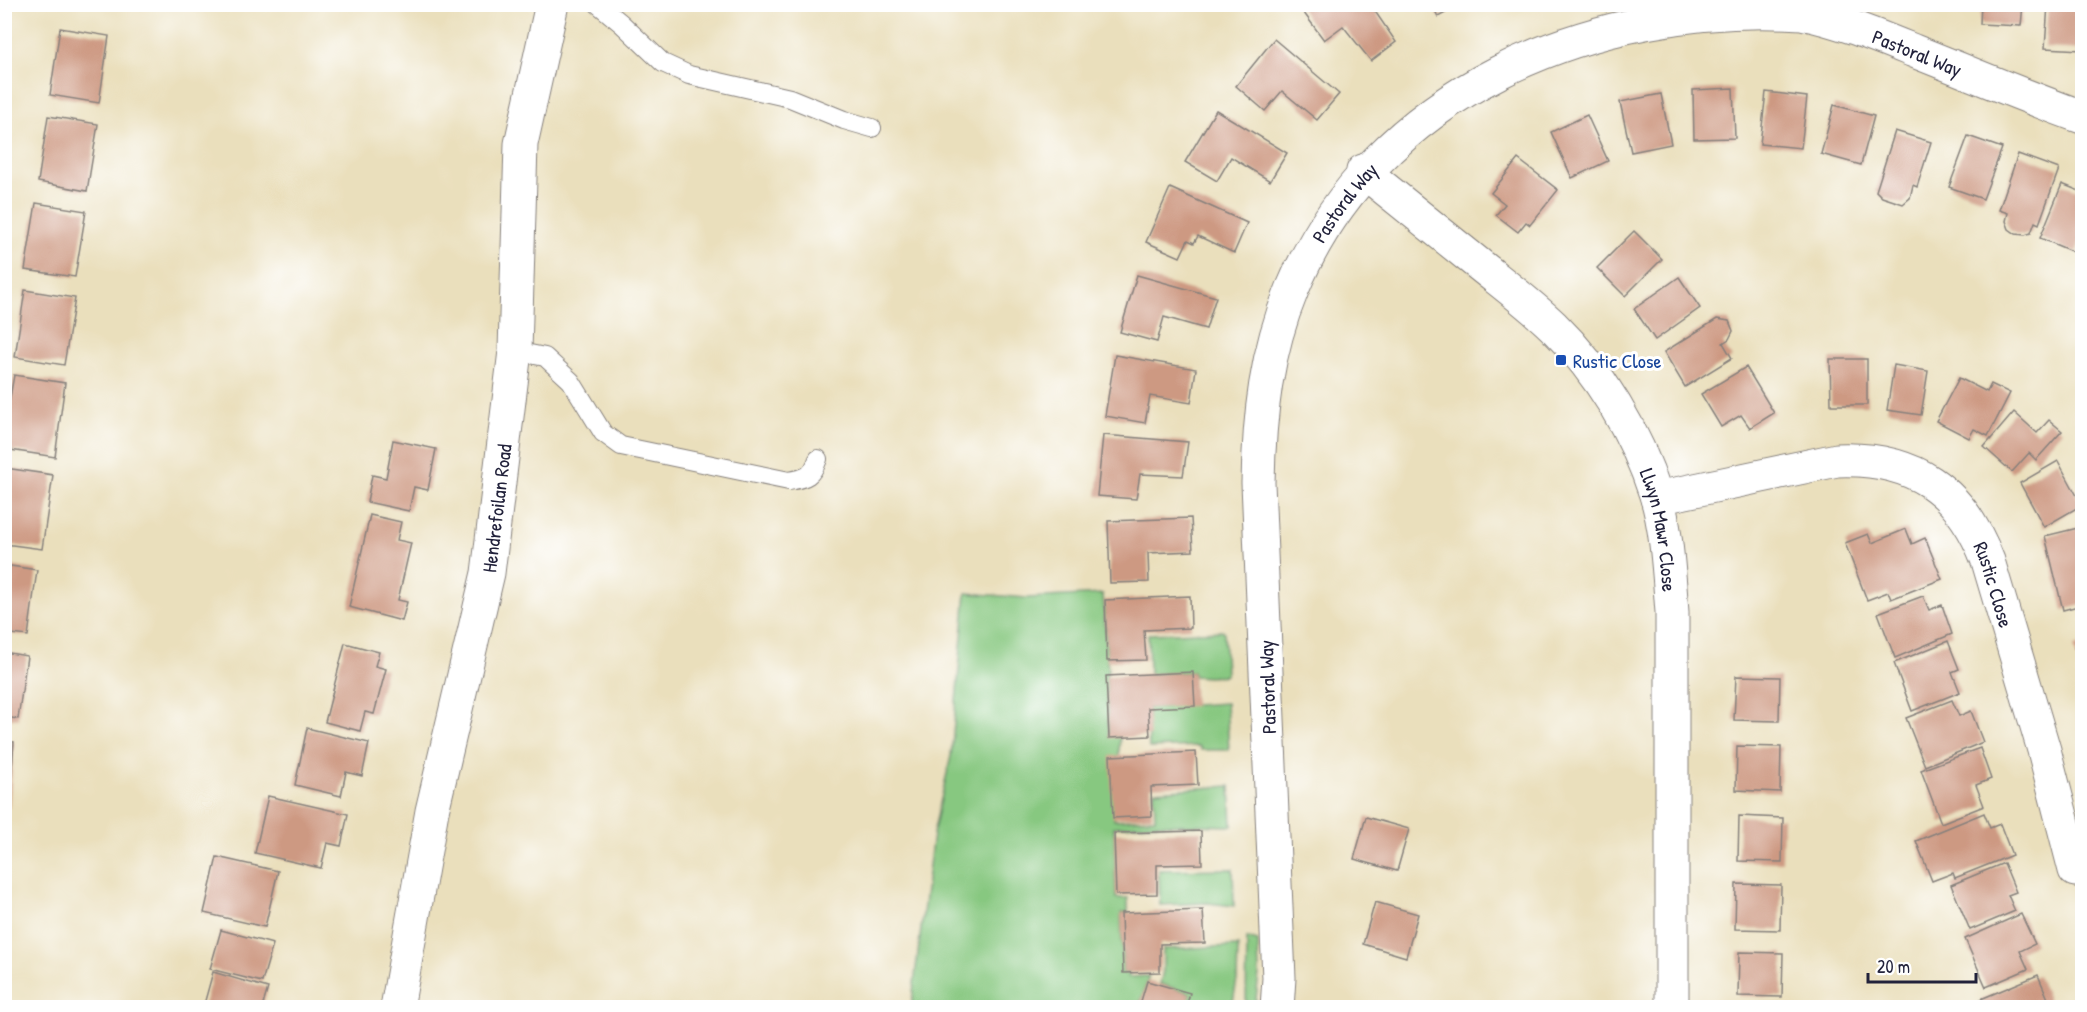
<svg xmlns="http://www.w3.org/2000/svg" width="2087" height="1012" viewBox="0 0 2087 1012" font-family="'Patrick Hand',sans-serif">
<rect width="100%" height="100%" fill="#fff"/>
<filter id="ink" filterUnits="userSpaceOnUse"><feTurbulence type="fractalNoise" baseFrequency=".0167" numOctaves="2"/><feDisplacementMap in="SourceGraphic" scale="12" xChannelSelector="R" yChannelSelector="G"/><feConvolveMatrix kernelMatrix="1 2 1 2 8 2 1 2 1" color-interpolation-filters="sRGB"/></filter>
<filter id="wash" filterUnits="userSpaceOnUse"><feTurbulence type="fractalNoise" baseFrequency=".008" numOctaves="4" result="noise"/><feDisplacementMap in="SourceGraphic" scale="24" xChannelSelector="R" yChannelSelector="G"/><feGaussianBlur stdDeviation="1.35" result="paint"/><feColorMatrix in="noise" values="0 0 0 0 0 0 0 0 0 0 0 0 0 0 0 0 0 1.4 0 .05"/><feComposite in="paint" operator="in"/></filter>
<g filter="url(#wash)">
<rect width="100%" height="100%" fill="#eadfbc"/>
<g fill="#87c880" stroke="#54755e" stroke-width="1.5">
<path d="M966,593L1027,598L1103,594L1108,671L1106,676L1109,737H1120L1114,820L1155,818L1154,791L1230,786L1232,826L1149,824L1114,827L1116,898H1128V912L1121,913L1123,973H1129L1128,977L1149,976L1139,1007L911,1008L933,834L951,756Z"/>
<path d="M1224,631L1226,675L1209,677L1193,676V672L1149,674L1148,634Z"/>
<path d="M1226,703L1229,750H1201L1199,746L1149,748L1148,708Z"/>
<path d="M1233,869L1234,906L1208,903L1160,905L1159,870Z"/>
<path d="M1247,938L1258,941L1259,974L1255,1007H1246Z"/>
<path d="M1238,946L1237,980L1232,1007H1186L1190,993L1160,984L1163,971V949Z"/>
</g>
<g id="blocks">
<g fill="#cd9982">
<path d="M1307,4H1370L1396,42L1371,61L1343,26L1324,40L1301,9Z"/>
<path d="M1432,4H1462L1438,17Z"/>
<path d="M1981,4H2023L2021,26L1980,24Z"/>
<path d="M2048,4H2082V50L2045,48Z"/>
<path d="M60,28L109,36L99,103L50,95Z"/>
<path d="M1274,39L1339,94L1317,120L1282,91L1265,111L1236,86Z"/>
<path d="M1733,88L1735,138L1694,139L1693,90Z"/>
<path d="M1766,92L1807,97L1801,148L1760,144Z"/>
<path d="M1661,94L1671,144L1631,152L1620,102Z"/>
<path d="M1834,105L1874,116L1861,165L1821,154Z"/>
<path d="M1216,110L1287,153L1270,181L1231,157L1217,181L1185,162Z"/>
<path d="M1587,115L1608,161L1572,178L1551,132Z"/>
<path d="M48,116L98,124L87,191L38,182Z"/>
<path d="M1895,131L1931,142L1917,187L1913,185L1910,198L1903,204L1882,197L1876,191Z"/>
<path d="M1968,136L2002,148L1983,199L1949,187Z"/>
<path d="M2018,154L2059,169L2039,224L2035,222L2031,233L2025,235L2016,234L2009,229L2006,221L2008,213L1999,210Z"/>
<path d="M1518,159L1558,190L1530,225L1526,222L1518,232L1496,215L1505,204L1491,193Z"/>
<path d="M2062,184L2082,192V237L2076,253L2040,238Z"/>
<path d="M1170,188L1247,223L1234,253L1198,236L1194,243L1188,240L1180,257L1146,242Z"/>
<path d="M36,203L86,211L75,277L25,270Z"/>
<path d="M1634,231L1662,259L1625,296L1597,268Z"/>
<path d="M1137,275L1216,297L1206,329L1164,317L1157,342L1120,332Z"/>
<path d="M1679,277L1700,308L1655,340L1634,309Z"/>
<path d="M25,290L75,298L64,365L15,357Z"/>
<path d="M1717,319L1729,321L1733,331L1729,339L1723,343L1732,358L1685,387L1664,352Z"/>
<path d="M1115,355L1196,369L1191,403L1150,396L1145,423L1105,416Z"/>
<path d="M1830,359H1867V405H1831Z"/>
<path d="M1894,365L1928,371L1921,415L1887,410Z"/>
<path d="M1746,367L1774,413L1750,428L1741,415L1721,427L1701,394Z"/>
<path d="M14,375L65,383L55,457L4,449V431Z"/>
<path d="M1959,378L1987,392L1991,384L2010,393L1988,436L1974,429L1969,438L1936,421Z"/>
<path d="M2014,412L2037,433L2049,420L2062,431L2036,460L2029,453L2012,472L1984,447Z"/>
<path d="M1103,435L1188,442L1183,476L1140,474L1136,499L1097,496Z"/>
<path d="M393,440L436,449L428,490L414,487L409,511L367,502L372,475L386,478Z"/>
<path d="M2058,461L2082,505L2044,527L2020,483Z"/>
<path d="M5,468L53,475L42,549L5,544Z"/>
<path d="M370,515L401,522L397,540L411,543L398,600L407,602L402,621L349,607Z"/>
<path d="M1191,518L1193,551L1148,553L1149,582L1110,583L1108,521Z"/>
<path d="M2082,527V605L2063,610L2045,536Z"/>
<path d="M1906,529L1912,544L1925,538L1942,579L1891,599L1888,592L1867,600L1845,543L1868,534L1872,543Z"/>
<path d="M4,565L37,570L28,636L4,633Z"/>
<path d="M1190,596L1191,628L1144,630L1146,660L1107,661L1105,600Z"/>
<path d="M1923,596L1929,610L1942,605L1952,634L1895,658L1878,613Z"/>
<path d="M1948,641L1959,669L1952,672L1960,692L1912,711L1894,663Z"/>
<path d="M345,643L379,652L375,666L386,669L374,714L365,712L360,731L325,722Z"/>
<path d="M2082,645V675L2074,647Z"/>
<path d="M4,652L27,656L18,719L4,717Z"/>
<path d="M1193,672L1195,706L1148,708L1150,736L1109,738L1106,676Z"/>
<path d="M1736,676L1780,677L1779,721L1734,720Z"/>
<path d="M1952,700L1959,716L1971,711L1983,742L1925,766L1906,718Z"/>
<path d="M307,728L369,743L362,776L346,772L341,796L295,785Z"/>
<path d="M4,741L14,742L9,808L4,807Z"/>
<path d="M1737,746L1781,747L1780,792L1736,790Z"/>
<path d="M1980,748L1991,779L1976,785L1984,806L1941,823L1921,770Z"/>
<path d="M1196,752L1198,785L1151,787L1152,816L1113,818L1110,756Z"/>
<path d="M268,796L348,814L341,846L327,843L321,868L255,853Z"/>
<path d="M1984,813L1990,828L2000,824L2012,855L1955,878L1953,873L1932,881L1916,841Z"/>
<path d="M1739,816L1783,818L1782,862L1738,861Z"/>
<path d="M1366,817L1409,829L1397,871L1354,859Z"/>
<path d="M1201,831L1202,864L1157,865V894L1116,895L1114,833Z"/>
<path d="M217,857L278,871L265,927L204,913Z"/>
<path d="M2004,863L2016,892L2008,895L2015,911L1970,930L1951,885Z"/>
<path d="M1736,884L1781,885L1780,930L1735,929Z"/>
<path d="M1375,902L1418,914L1406,957L1363,944Z"/>
<path d="M1203,910L1205,943L1160,944V972L1123,973L1121,913Z"/>
<path d="M2021,914L2035,944L2020,951L2028,969L1986,987L1965,939Z"/>
<path d="M221,930L273,944L262,982L210,969Z"/>
<path d="M1739,952L1783,953L1782,997L1738,996Z"/>
<path d="M213,972L268,988L262,1008H203Z"/>
<path d="M2038,975L2051,1006L1985,1008L1981,999Z"/>
<path d="M1147,981L1190,993L1186,1008H1139Z"/>
</g>
</g>
</g>
<g filter="url(#ink)">
<use href="#blocks" fill-opacity="0" stroke="#86807c" stroke-width="1.5"/>
<g fill="none" stroke-linecap="round" stroke-linejoin="round">
<defs>
<g id="service">
<path d="M598,4L622,24L663,63L689,75L790,98L844,120L872,128"/>
<path d="M515,351L545,357L571,381L603,433L621,446L789,481C807,478 812,476 818,459"/>
</g>
<g id="minor">
<path id="s1" d="M1363,171C1401,202 1439,232 1476,262C1502,283 1529,303 1553,326C1600,372 1636,433 1656,495C1667,529 1669,576 1672,612V1008"/>
<path id="s2" d="M1657,498L1837,460C1913,457 1961,489 1988,561L2044,750L2075,870"/>
<path id="s3" d="M397,1008L432,811L488,573L515,351L521,144L552,4"/>
<path id="s4" d="M1277,1008L1279,978L1258,483C1259,417 1266,352 1292,290C1374,92 1591,0 1802,13C1841,21 1877,36 1914,51C1970,73 2026,97 2082,117"/>
</g>
</defs>
<use href="#service" stroke="#86807c" stroke-width="20"/>
<use href="#minor" stroke="#86807c" stroke-width="35"/>
<use href="#service" stroke="#fff" stroke-width="18"/>
<use href="#minor" stroke="#fff" stroke-width="33"/>
</g>
</g>
<rect fill="#1a4fb4" stroke="#fff" stroke-width="2" x="1555" y="354" width="12" height="12" rx="3"/>
<g text-anchor="middle" dominant-baseline="central" stroke-width="6" stroke-linejoin="round" paint-order="stroke">
<g font-size="20" fill="#22223b" stroke="#fff">
<text stroke="none"><textPath href="#s4" startOffset="1464">Pastoral Way</textPath></text>
<text stroke="none"><textPath href="#s4" startOffset="825">Pastoral Way</textPath></text>
<text stroke="none"><textPath href="#s3" startOffset="510">Hendrefoilan Road</textPath></text>
<text stroke="none"><textPath href="#s1" startOffset="480">Llwyn Mawr Close</textPath></text>
<text stroke="none"><textPath href="#s2" startOffset="405">Rustic Close</textPath></text>
<text transform="translate(1267 687) rotate(-92)">Pastoral Way</text>
</g>
<g font-size="20" fill="#164399" stroke="#fff" text-anchor="start">
<text x="1573" y="360">Rustic Close</text>
</g>
</g>
<rect width="2087" height="1012" fill="none" stroke="#fff" stroke-width="24"/>
<path d="M1868 973v9h108v-9" fill="none" stroke="#22223b" stroke-width="3"/>
<text x="1877" y="973" font-size="18" fill="#22223b" stroke="#ffffff" stroke-width="4.5" paint-order="stroke">20 m</text>
</svg>
